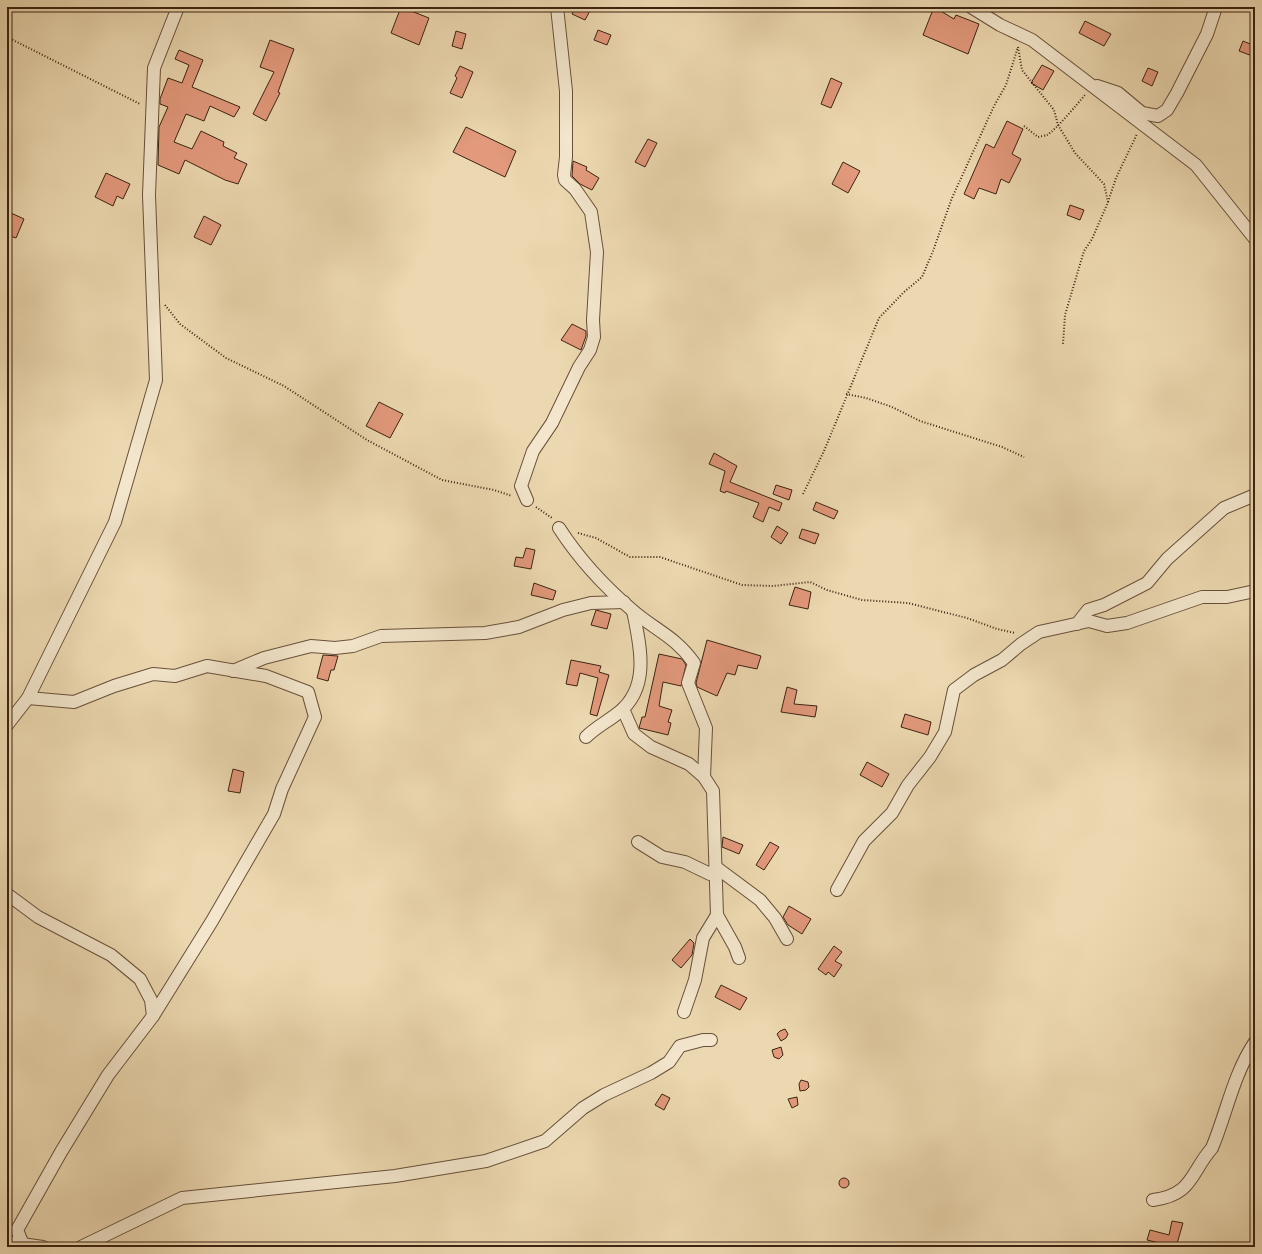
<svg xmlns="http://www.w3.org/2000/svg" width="1262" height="1254" viewBox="0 0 1262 1254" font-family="'Libre Caslon Text',serif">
<rect width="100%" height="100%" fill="#ecd8b0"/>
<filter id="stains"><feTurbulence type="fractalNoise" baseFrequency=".005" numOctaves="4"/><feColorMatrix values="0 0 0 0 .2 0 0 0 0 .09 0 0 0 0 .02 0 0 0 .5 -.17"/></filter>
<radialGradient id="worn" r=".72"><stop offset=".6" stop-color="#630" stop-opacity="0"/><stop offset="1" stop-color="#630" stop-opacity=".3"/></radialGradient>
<g fill="#e2997c" stroke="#3c2312">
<path d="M401,7L429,18L419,45L391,33Z"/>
<path d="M575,7H592L585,20L572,14Z"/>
<path d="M934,7L954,19L956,15L979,24L968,54L923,35Z"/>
<path d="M1085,21L1111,34L1104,46L1079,33Z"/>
<path d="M598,30L611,35L607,45L594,40Z"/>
<path d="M456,31L466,34L462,49L452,46Z"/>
<path d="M270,40L294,49L278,92L280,93L266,121L253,114L274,72L260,67Z"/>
<path d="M1243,41L1255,46V57L1239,51Z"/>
<path d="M179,50L203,60L192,87L240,107L234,117L210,106L204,121L186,114L174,142L192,149L201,131L224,142L223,146L237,153L234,158L247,164L238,184L225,180L185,160L179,174L158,165L159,127L168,107L160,104V99L168,78L182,83L189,65L175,59Z"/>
<path d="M1042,65L1054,71L1043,90L1031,83Z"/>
<path d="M460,66L473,72L462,98L450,93L457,78L455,76Z"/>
<path d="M1148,68L1158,72L1152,86L1142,81Z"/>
<path d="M831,78L842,83L831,108L821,104Z"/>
<path d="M1007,121L1023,129L1012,154L1021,159L1009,183L1001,179L996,194L979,188L974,199L964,194L986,144L994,148Z"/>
<path d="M466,127L516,151L505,177L453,152Z"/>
<path d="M648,139L657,143L645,167L635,162Z"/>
<path d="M573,161L587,167L586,170L599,178L592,190L580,184L572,176Z"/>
<path d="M843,162L860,171L848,193L832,184Z"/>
<path d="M106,173L130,184L123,199L117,196L113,206L95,197Z"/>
<path d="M1070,205L1084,210L1080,220L1067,215Z"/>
<path d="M11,213L24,219L16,238L7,235V223Z"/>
<path d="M204,216L221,225L211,245L194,237Z"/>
<path d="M572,324L586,331V336L581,350L561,340Z"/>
<path d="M379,402L403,414L390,438L366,426Z"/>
<path d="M714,453L737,466L730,482L782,503L779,511L769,507L763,522L753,517L759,503L726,491L725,493L720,491L725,471L709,464Z"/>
<path d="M776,485L792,490L789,500L773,494Z"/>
<path d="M816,502L838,511L834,519L813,510Z"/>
<path d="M777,526L788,533L781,544L771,537Z"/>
<path d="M802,529L819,534L815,544L799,538Z"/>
<path d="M526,548L535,550L531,569L514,566L516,557L523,558Z"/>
<path d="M534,583L556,591L553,600L531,595Z"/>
<path d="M795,587L811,592L808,609L789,605Z"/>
<path d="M596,610L611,614L607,629L591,625Z"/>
<path d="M707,640L761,656L757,669L738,665L735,675L727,673L717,696L697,687L696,683Z"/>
<path d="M659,654L682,659L686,665L681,686L663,682L659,706L672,710L668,722L671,723L668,735L639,728L642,717H645Z"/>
<path d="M323,655L338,656L334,670H331L328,681L317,678Z"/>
<path d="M571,660L601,666L599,672L609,675L597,716L590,714L598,678L580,673L577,686L566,684Z"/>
<path d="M787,687L797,690L794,704L817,706L815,717L781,712Z"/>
<path d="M905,714L931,722L928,735L901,727Z"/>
<path d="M867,762L889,774L882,787L860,775Z"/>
<path d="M233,769L244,772L240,793L228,791Z"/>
<path d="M723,837L743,845L739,854L722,847Z"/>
<path d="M770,842L779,847L764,870L756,865Z"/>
<path d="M789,906L811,919L802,934L788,925L783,917Z"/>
<path d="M690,939L694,943L692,955L681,968L672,960Z"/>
<path d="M834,946L842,952L835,961L842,965L834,977L828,972L826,975L818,969Z"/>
<path d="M721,985L747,998L740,1010L715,997Z"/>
<path d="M785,1029L788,1034L786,1038L781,1041L777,1034L780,1031Z"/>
<path d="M781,1047L783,1055L779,1059L774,1057L772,1050Z"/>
<path d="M801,1080L808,1082L809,1087L806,1090L800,1091L799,1084Z"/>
<path d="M662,1094L670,1098L664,1110L655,1105Z"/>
<path d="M797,1097L798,1105L792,1108L788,1099Z"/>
<circle cx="844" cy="1183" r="5"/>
<path d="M1172,1221L1183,1223L1176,1247L1147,1240L1150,1230L1169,1235Z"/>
</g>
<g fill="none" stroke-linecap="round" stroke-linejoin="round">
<defs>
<g id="minor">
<path d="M971,7L1000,25L1032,40L1196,165L1255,239"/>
<path d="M1097,86L1118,93L1142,113L1158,116L1167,110L1177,93L1207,34L1216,7"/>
<path d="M527,500L521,486L533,451L552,423L579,367L590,350L594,337L593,320L597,252L591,212L575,189L565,180L564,175L566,157V91L557,7"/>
<path d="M559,528C579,559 604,586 632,610C655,630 676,637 694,663L688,683L706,728L704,777L713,791L717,915L735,947L739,958"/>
<path d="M1077,624L1088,610L1104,605L1147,583L1167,559L1224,508L1255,495"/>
<path d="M233,671L264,658L311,646L335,648L353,646L381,636L485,633L519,627L563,610L591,603L624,602"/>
<path d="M28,698L74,702L114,686L153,674L175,676L207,666L266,676L308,692L315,717L282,789L274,814L212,921L153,1016"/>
<path d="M623,709L634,734L651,747L689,764L704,777"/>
<path d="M7,725L28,698L115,522L156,380L149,195L154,68L178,7"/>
<path d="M586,737C596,727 607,722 618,713C651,688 640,645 633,611"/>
<path d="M638,842L662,857L685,862L710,874L717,868L760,900L775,918L787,939"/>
<path d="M837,890L864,841L892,813L908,785L930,757L945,732L954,690L974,675L1002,660L1021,644L1039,632L1089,621L1107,626L1127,623L1202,597H1227L1255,591"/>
<path d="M7,894L38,917L111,955L140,979L151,1000L153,1016L108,1075L61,1152L17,1230L22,1242"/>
<path d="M684,1012L695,980L703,938L717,915"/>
<path d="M1153,1200C1193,1195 1190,1173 1212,1148C1227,1112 1233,1075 1255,1042"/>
<path d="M7,1242L43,1247"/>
<path d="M81,1247L182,1198L395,1176L486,1161L545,1141L583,1108L604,1095L651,1073L669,1062L680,1046L703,1040H711"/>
</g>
</defs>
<use href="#minor" stroke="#68503a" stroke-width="14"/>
<g stroke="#3c2312" stroke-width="2" stroke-dasharray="1 2" stroke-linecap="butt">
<path d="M7,37L140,104"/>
<path d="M1018,47L1022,70L1054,110L1058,125L1075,153L1104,184L1108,202L1092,239L1084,251L1065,315L1063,344"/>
<path d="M1024,126L1038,137C1041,136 1045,136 1047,135C1056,130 1078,103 1085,95"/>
<path d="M1108,202L1116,178L1137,134"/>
<path d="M165,305L180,324L226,358L284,386L367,440L442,480L494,490L512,496"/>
<path d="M846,394L866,398L892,407L920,421L1002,447L1024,457"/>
<path d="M803,494L824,451L879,318L904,292L922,277L933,251L952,198L994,106L1006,85L1018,47"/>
<path d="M536,507L552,518"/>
<path d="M578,533L596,538L630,557H660L742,585L773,586L810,582L827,590L862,600L908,603L967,618L997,629L1015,633"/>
</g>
<use href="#minor" stroke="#f3e6cc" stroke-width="12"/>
</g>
<rect width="1262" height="1254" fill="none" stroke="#ecd8b0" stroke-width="24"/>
<rect x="8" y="8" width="1246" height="1238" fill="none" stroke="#3c2312" stroke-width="2"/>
<rect x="12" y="12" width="1238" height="1230" fill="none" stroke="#3c2312"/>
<rect width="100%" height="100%" filter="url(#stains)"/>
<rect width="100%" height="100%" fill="url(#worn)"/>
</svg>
